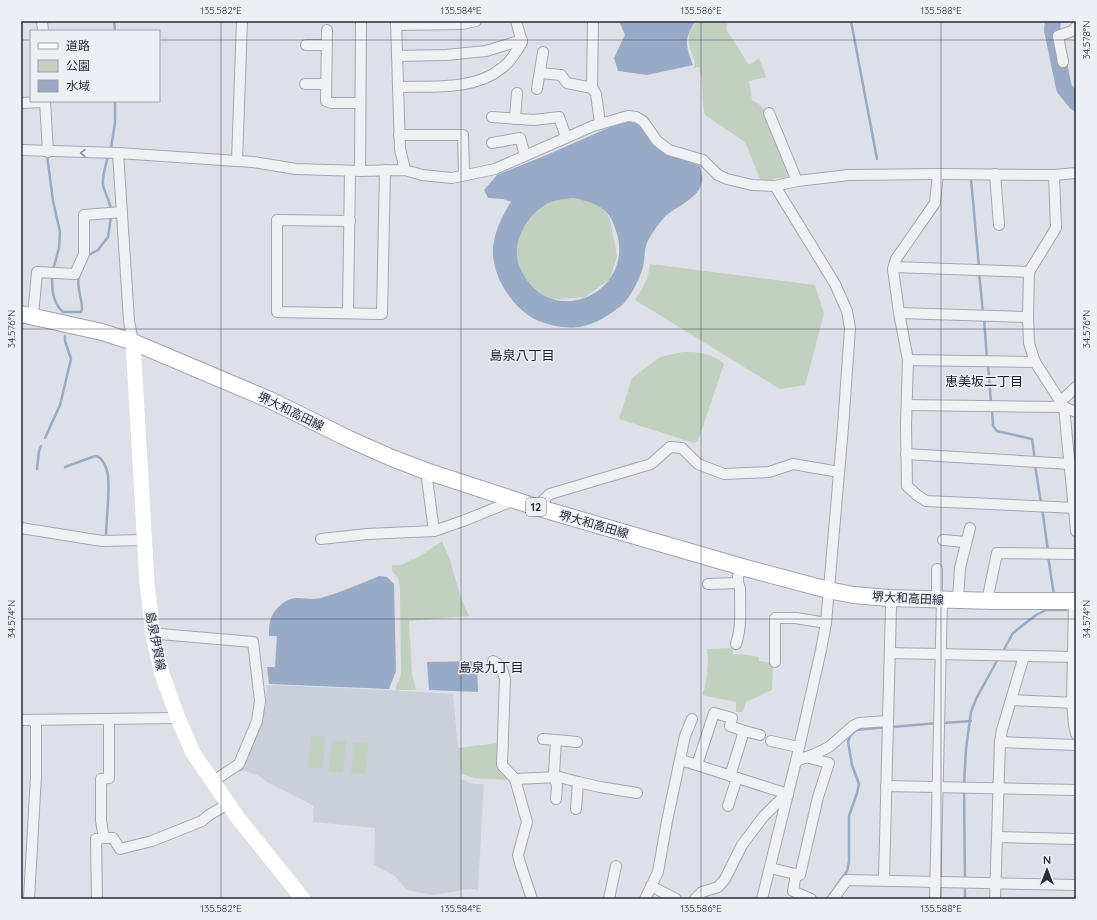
<svg xmlns="http://www.w3.org/2000/svg" width="1097" height="920" viewBox="0 0 1097 920" font-family="Quicksand,'Noto Sans JP',sans-serif">
<rect width="100%" height="100%" fill="#dde0e7"/>
<path fill="#cbcfd9" d="M267,685L389,690L453,694L461,779L474,784H484L478,890L475,889L460,890L459,891L432,895L407,890L395,876L374,865L375,828L313,822L314,806L267,782L259,776L246,771L238,772L266,705Z"/>
<g fill="#c1d0bf">
<path d="M700,21H728L726,29L749,65L759,58L766,77L749,81L752,100L760,105L767,113L793,176L761,181L745,142L705,115C701,99 704,83 699,67L694,68C698,53 681,46 693,27C695,24 696,22 700,21Z"/>
<path d="M561,193L599,202L610,219L617,256L610,279L585,297L546,300L520,276L512,251L533,205Z"/>
<path d="M650,264L815,285L824,314L805,385L780,389L635,300C642,289 649,278 650,264Z"/>
<path d="M683,352C700,352 711,353 724,364L698,441L694,443L619,419L632,378L660,357Z"/>
<path d="M442,541L450,560L461,598L469,616L409,621L412,675L416,690H395L401,674L400,586L398,578L392,571V565H400L410,561L411,559L413,560L423,554Z"/>
<path d="M733,648V654L748,655L759,657V661L773,663L772,690L746,702L743,712H736V702L702,695C707,686 709,660 707,649Z"/>
<path d="M311,736L325,737L322,769L308,767Z"/>
<path d="M332,740L346,742L343,773L329,771Z"/>
<path d="M354,742L368,743L365,774L351,773Z"/>
<path d="M498,743L511,780L474,778L461,774L458,748Z"/>
</g>
<g fill="#99aac6" fill-rule="evenodd">
<path d="M619,21H696C683,40 686,45 693,65L647,75L618,71L614,58L625,35Z"/>
<path d="M630,121L641,126L658,149L700,166C700,170 703,176 702,181C700,200 672,207 662,220C657,226 650,236 647,243C644,250 645,259 643,267C640,278 630,299 621,306C609,315 596,324 580,327C564,329 542,325 528,315C508,301 491,272 493,247C495,231 502,216 511,202L503,199L488,198L484,190L497,175L549,154L617,124ZM574,198C599,204 610,208 617,234C634,294 549,332 520,268C510,246 525,217 545,205C554,199 564,199 574,198Z"/>
<path d="M379,576L387,577L394,584L396,671L389,689L269,684L267,667H275L277,636H269C269,630 269,623 271,618C275,608 286,598 297,598C306,598 312,600 321,598C341,592 360,584 379,576Z"/>
<path d="M477,661L478,692L429,690L427,662Z"/>
</g>
<g fill="none" stroke-linecap="round" stroke-linejoin="round">
<g stroke="#99aac6" stroke-width="2.5">
<path d="M114,21L115,31"/>
<path d="M851,21L877,159"/>
<path d="M111,148L115,123V101"/>
<path d="M47,155L53,201L60,232L59,248L53,270"/>
<path d="M108,156C106,165 102,175 103,185C105,194 110,201 111,210"/>
<path d="M971,179L979,267"/>
<path d="M87,256L98,250L108,237L111,216"/>
<path d="M979,272L983,313"/>
<path d="M52,275C52,289 52,302 63,312H81L82,310C82,296 76,288 79,274"/>
<path d="M984,318L987,359"/>
<path d="M988,364L991,403"/>
<path d="M992,408L993,426L997,431L1032,439L1035,460"/>
<path d="M45,438L60,405L71,359L65,341V336"/>
<path d="M1035,465L1041,503"/>
<path d="M65,467L95,456C102,456 107,468 108,475C110,496 106,518 106,538"/>
<path d="M37,469L39,451L41,446"/>
<path d="M1042,508L1048,551"/>
<path d="M1048,556L1054,595"/>
<path d="M1002,653L1013,633L1036,615L1046,610H1066"/>
<path d="M943,723L971,721"/>
<path d="M891,727L938,723"/>
<path d="M964,785L966,749L971,712L976,699L999,657"/>
<path d="M964,790L965,881"/>
<path d="M965,886V899"/>
<path d="M827,899L847,871L849,862V816L857,793L859,784L852,765L848,742L850,736L856,730L886,727"/>
</g>
<path stroke="#99aac6" stroke-width="16" d="M1053,21L1052,30L1064,88L1076,103"/>
<defs>
<g id="street">
<path d="M42,21L43,31"/>
<path d="M396,21L400,149L405,170"/>
<path d="M593,21L592,88L596,94L600,123"/>
<path d="M396,25L462,24L476,21"/>
<path d="M327,30L326,101L331,103H360"/>
<path d="M306,45H327"/>
<path d="M397,56L446,55L486,51L522,40"/>
<path d="M1063,62L1058,36L1072,31L1076,27"/>
<path d="M540,73L561,75L567,83L592,88"/>
<path d="M305,84H326"/>
<path d="M398,87C431,86 474,91 502,68C510,62 517,51 522,42L516,21"/>
<path d="M537,89L543,52"/>
<path d="M45,101L48,152"/>
<path d="M21,103L45,102"/>
<path d="M769,113L797,181"/>
<path d="M492,117L534,120L559,117L566,137"/>
<path d="M515,119L517,93"/>
<path d="M399,135H463L464,175"/>
<path d="M492,143L520,138L525,155"/>
<path d="M21,150L118,153L237,161L253,162L296,169L360,171L405,170L422,175L452,178L495,169L593,126L628,116L636,117L643,121L657,141L669,150L703,160L718,175L727,179L752,185L775,186L797,181L849,175L938,174L1054,175L1076,173"/>
<path d="M118,153L129,321L133,342"/>
<path d="M237,161L242,21"/>
<path d="M360,171L361,21"/>
<path d="M938,174L935,203L896,259L893,269L899,313L908,360L906,425L907,486L917,495L926,501L1076,508"/>
<path d="M995,174L999,225"/>
<path d="M1054,175L1056,228L1029,272L1028,317L1029,343L1035,362L1064,407L1076,412"/>
<path d="M350,221L277,220V312L382,314L385,170"/>
<path d="M894,267L1029,272"/>
<path d="M348,313L350,171"/>
<path d="M899,313L1028,317"/>
<path d="M33,316L37,272L75,274L84,254V215L122,212"/>
<path d="M908,360L1035,362"/>
<path d="M1060,402L1076,387"/>
<path d="M907,405L1064,407L1076,531"/>
<path d="M906,454L1070,464"/>
<path d="M426,471L434,531"/>
<path d="M536,507L550,494L651,464L670,447L682,448L698,464L724,474L769,472L793,464L839,472"/>
<path d="M21,528L102,541L144,540"/>
<path d="M321,539L367,534L434,531L463,521L515,500"/>
<path d="M943,540L966,542"/>
<path d="M708,584L738,583V576L742,567"/>
<path d="M937,599V569"/>
<path d="M958,600L960,568L970,528"/>
<path d="M987,601L997,553L1076,554"/>
<path d="M1074,601L1072,703L1074,725L1076,734"/>
<path d="M153,635L160,634L253,642L260,701L257,721L239,764L212,782"/>
<path d="M736,644C742,626 740,607 740,588L738,583"/>
<path d="M890,653L1076,657"/>
<path d="M493,661L501,666L505,679L502,765L515,779L527,822L518,855L520,863L532,899"/>
<path d="M775,662V618H796L826,623"/>
<path d="M1011,700L1076,703"/>
<path d="M21,720L178,718"/>
<path d="M888,721L891,607L889,598"/>
<path d="M744,731L760,735"/>
<path d="M543,739L556,740"/>
<path d="M771,741L798,747"/>
<path d="M1000,742L1076,745"/>
<path d="M681,760L788,794"/>
<path d="M796,761L815,754L829,747L853,726L859,723L888,721L884,880"/>
<path d="M697,765L714,713L732,718L730,726L744,731L730,776"/>
<path d="M515,779L559,777L578,782L576,809"/>
<path d="M578,782L600,787L637,793"/>
<path d="M886,786L1076,790"/>
<path d="M556,799L557,786L554,774L556,740L577,742"/>
<path d="M728,806L737,778"/>
<path d="M997,837L1076,839"/>
<path d="M104,838H113L120,849L152,841L202,821L209,815L228,804"/>
<path d="M770,868L800,875L818,797L829,763L806,757"/>
<path d="M796,874L793,891L811,899"/>
<path d="M651,886L676,899"/>
<path d="M29,899L36,776V725L33,720"/>
<path d="M97,899L96,839L104,838L101,821V779L109,778V720"/>
<path d="M609,899L616,866"/>
<path d="M645,899L658,872L667,821L685,736L692,719"/>
<path d="M695,899L702,892L718,887L725,879L742,845L763,817L778,802L788,794"/>
<path d="M762,899L796,761L821,650L826,623L843,427L850,328L847,311L835,284L775,186"/>
<path d="M833,899L847,880L1076,885"/>
<path d="M935,899L942,600"/>
<path d="M995,899L1000,742L1002,730L1024,656"/>
</g>
<path id="primary" d="M21,314L102,332L133,342L270,400L349,439L392,458L426,471L536,507L742,567L828,590L853,595L889,598L995,601H1076"/>
</defs>
<use href="#street" stroke="#a3a7b1" stroke-width="12"/>
<use href="#primary" stroke="#9da3b2" stroke-width="18"/>
<use href="#street" stroke="#f0f1f5" stroke-width="10"/>
<path stroke="#fff" stroke-width="15" d="M133,342L147,583L153,635L162,674L178,718L193,753L238,818L303,899"/>
<use href="#primary" stroke="#fff" stroke-width="16"/>
</g>
<defs><path id="oneway-chevron" d="M-2-3.5L2.5 0L-2 3.5" fill="none" stroke-width="1.6" stroke-linecap="round" stroke-linejoin="round"/></defs>
<use stroke="#8c8f99" href="#oneway-chevron" transform="translate(83 153) rotate(-179)"/>
<path fill="none" stroke="#272d3d" stroke-width="1" stroke-opacity="0.45" d="M221,21V899M461,21V899M701,21V899M941,21V899M21,40H31M159,40H1076M21,329H1076M21,619H1076"/>
<g text-anchor="middle" dominant-baseline="central" stroke-width="3" stroke-linejoin="round" paint-order="stroke">
<rect fill="#eceff4" stroke="#626774" stroke-width="1" x="526" y="498" width="20" height="18" rx="3"/>
<g font-size="11" font-weight="bold" fill="#272d3d">
<text x="536" y="507">12</text>
</g>
<g font-size="12" fill="#272d3d" stroke="#eceff4">
<text transform="translate(291 411) rotate(26)">堺大和高田線</text>
<text transform="translate(594 524) rotate(16)">堺大和高田線</text>
<text transform="translate(908 598) rotate(3)">堺大和高田線</text>
<text transform="translate(156 641) rotate(79)">島泉伊賀線</text>
</g>
<g font-size="13" fill="#191e2d" stroke="#eceff4">
<text x="522" y="355">島泉八丁目</text>
<text x="984" y="381">恵美坂二丁目</text>
<text x="491" y="667">島泉九丁目</text>
</g>
</g>
<rect width="1097" height="920" fill="none" stroke="#eceff4" stroke-width="44"/>
<rect x="30" y="30" width="130" height="72" fill="#eceff4" stroke="#9da1ab"/>
<rect x="38" y="43" width="20" height="6" fill="#ffffff" stroke="#9da1ab"/>
<text x="66" y="50" font-size="12" fill="#272d3d">道路</text>
<rect x="38" y="60" width="20" height="12" fill="#c1d0bf" stroke="#9da1ab"/>
<text x="66" y="70" font-size="12" fill="#272d3d">公園</text>
<rect x="38" y="80" width="20" height="12" fill="#99aac6" stroke="#9da1ab"/>
<text x="66" y="90" font-size="12" fill="#272d3d">水域</text>
<g transform="translate(1047 870)" stroke="#eceff4" stroke-width="3" paint-order="stroke">
<path d="M0-3L7 15L0 10L-7 15Z" fill="#272d3d"/>
<text y="-6" font-size="11" font-weight="bold" text-anchor="middle" fill="#272d3d">N</text>
</g>
<rect x="22" y="22" width="1053" height="876" fill="none" stroke="#272d3d" stroke-width="1.5"/>
<g font-size="10" text-anchor="middle" fill="#272d3d">
<text x="221" y="14">135.582°E</text>
<text x="461" y="14">135.584°E</text>
<text x="701" y="14">135.586°E</text>
<text x="941" y="14">135.588°E</text>
<text transform="translate(1086 40) rotate(-90)" y="4">34.578°N</text>
<text transform="translate(11 329) rotate(-90)" y="4">34.576°N</text>
<text transform="translate(1086 329) rotate(-90)" y="4">34.576°N</text>
<text transform="translate(11 619) rotate(-90)" y="4">34.574°N</text>
<text transform="translate(1086 619) rotate(-90)" y="4">34.574°N</text>
<text x="221" y="912">135.582°E</text>
<text x="461" y="912">135.584°E</text>
<text x="701" y="912">135.586°E</text>
<text x="941" y="912">135.588°E</text>
</g>
</svg>
